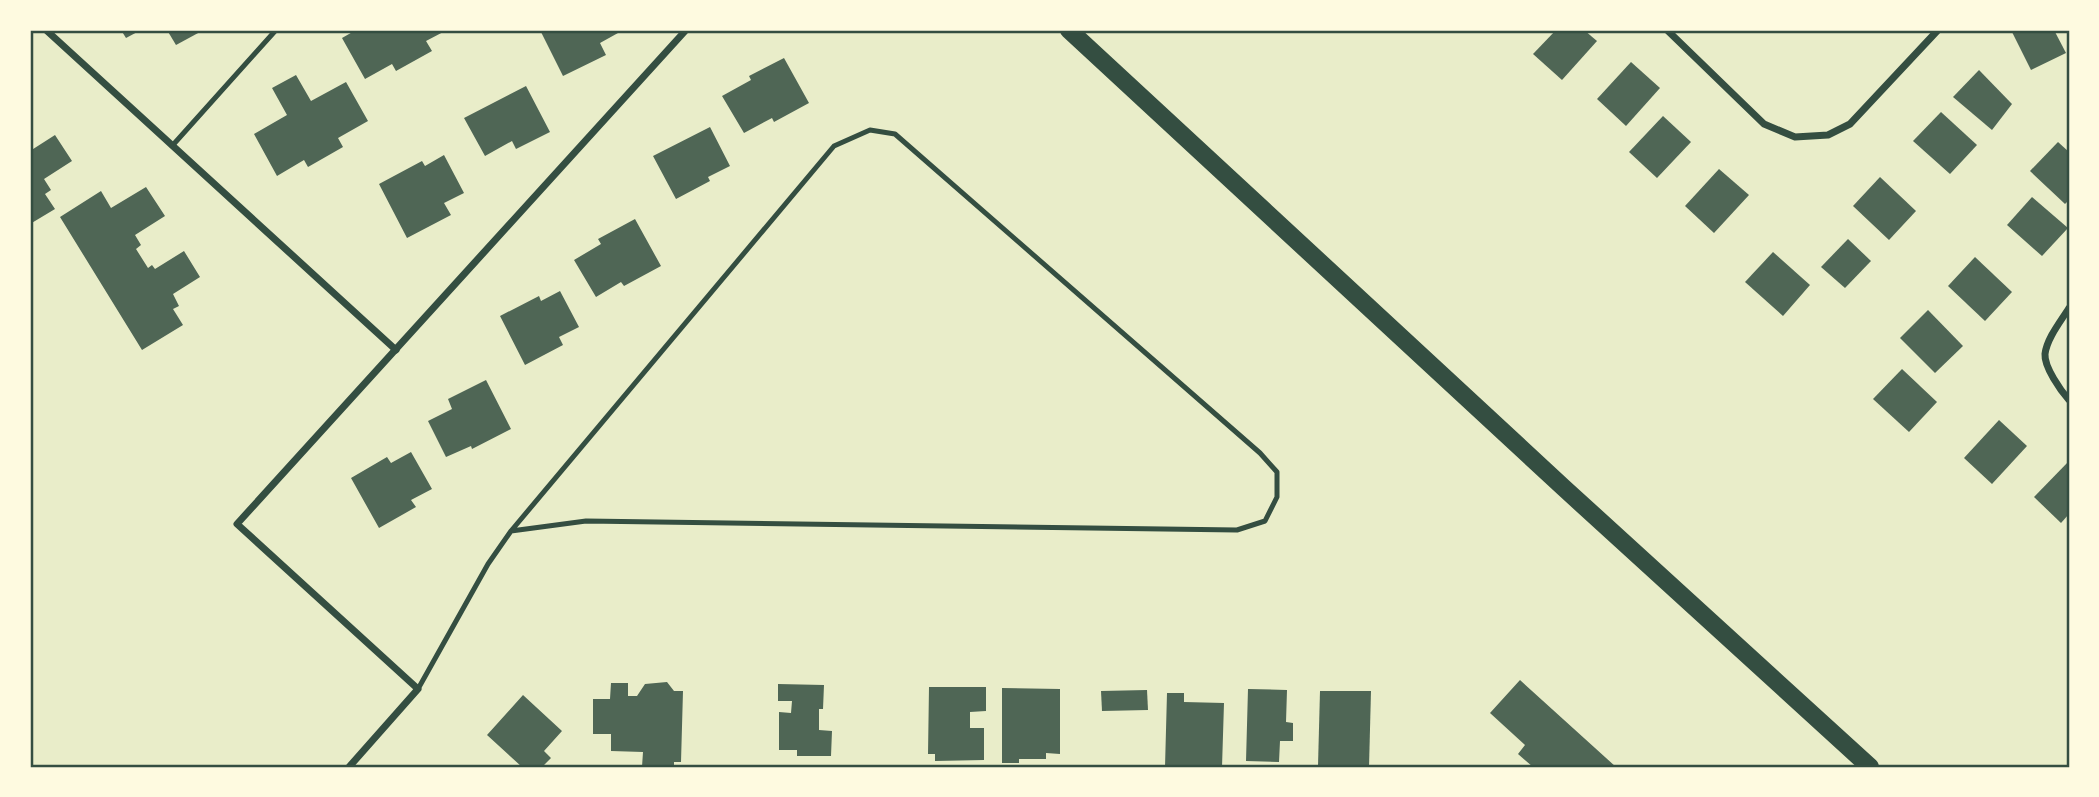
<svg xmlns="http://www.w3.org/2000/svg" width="2099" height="797" viewBox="0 0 2099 797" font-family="'DejaVu Sans',sans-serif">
<rect width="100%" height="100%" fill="#e9edc9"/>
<g fill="#4f6655">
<path d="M121,30H141L126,38Z"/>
<path d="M167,30H198L200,32L176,45Z"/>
<path d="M356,30H447L426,41L432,51L396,71L392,64L365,79L342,38Z"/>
<path d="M540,30H616L618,33L600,43L606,55L563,76Z"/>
<path d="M1556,30H1584L1597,41L1562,80L1533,54Z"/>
<path d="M2011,30H2054L2066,53L2031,70Z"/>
<path d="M784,58L809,103L774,122L772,118L744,133L722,96L751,80L749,76Z"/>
<path d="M1631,62L1660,88L1626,126L1597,99Z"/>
<path d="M1979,70L2012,104L1992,130L1953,97Z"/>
<path d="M296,75L311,101L346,82L368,121L338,138L343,147L308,167L304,160L277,176L254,134L287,115L272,88Z"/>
<path d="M526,86L550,132L516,149L512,141L485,156L464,118Z"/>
<path d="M1941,112L1977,145L1950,174L1913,141Z"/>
<path d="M1663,116L1691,142L1657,178L1629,152Z"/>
<path d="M710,127L730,166L708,177L710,181L676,199L653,156Z"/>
<path d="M55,135L72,161L44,179L51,190L45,194L55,209L30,224V151Z"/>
<path d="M2058,142L2069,152V200L2065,204L2030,171Z"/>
<path d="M444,155L464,193L444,203L451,215L407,238L379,184L422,161L425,166Z"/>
<path d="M1719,169L1749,195L1714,233L1685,206Z"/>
<path d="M1880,177L1916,211L1889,240L1853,206Z"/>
<path d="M146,187L165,216L135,235L141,245L136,249L148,268L152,265L155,269L184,251L200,277L173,294L179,306L173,309L183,325L142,350L60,217L101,191L111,208Z"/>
<path d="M2032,197L2068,228L2042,256L2007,225Z"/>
<path d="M635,219L661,266L624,286L621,282L596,297L574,260L601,244L598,239Z"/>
<path d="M1848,239L1871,261L1845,288L1821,267Z"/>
<path d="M1773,252L1810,285L1783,316L1745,282Z"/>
<path d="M1975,257L2012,292L1985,321L1948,286Z"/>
<path d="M560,291L579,327L559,337L563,345L525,365L500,316L539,296L541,301Z"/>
<path d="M1928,310L1963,346L1935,373L1900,338Z"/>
<path d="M1902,369L1937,402L1909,432L1873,399Z"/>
<path d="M486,380L511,429L472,449L471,446L446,457L428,421L452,409L448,399Z"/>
<path d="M1999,420L2027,446L1992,484L1964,458Z"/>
<path d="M411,452L432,489L411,500L416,507L379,528L351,478L387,457L391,463Z"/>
<path d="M2069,461V514L2061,523L2034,497Z"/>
<path d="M1520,680L1616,767H1533L1518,754L1525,745L1490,713Z"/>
<path d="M667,682L674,691H683L681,762H674V767H642L643,752L611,751V734H593V699H610L611,683H628V696H637L645,684Z"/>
<path d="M778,684L824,685L823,709H819V730L832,731L831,756H797V750H779V712L791,713L792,701H778Z"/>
<path d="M929,687H986V711L970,712V728H984V760L935,761V754H928Z"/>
<path d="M1002,688L1060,689V754L1046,753V759H1019V763H1002Z"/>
<path d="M1248,689L1287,690L1286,722L1293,723V741H1280L1279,762L1246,761Z"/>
<path d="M1147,690L1148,710L1102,711L1101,691Z"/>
<path d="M1320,691H1371L1369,767L1318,766Z"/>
<path d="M1167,693H1184V702L1224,703L1222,767H1165Z"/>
<path d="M523,695L562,731L544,751L551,758L542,767H522L487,735Z"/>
</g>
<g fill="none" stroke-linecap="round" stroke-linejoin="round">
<g stroke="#344e41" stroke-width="5">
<path d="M172,146L276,30"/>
<path d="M418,689L488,564L511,531L586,521L1237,530L1265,521L1277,497V472L1260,453L895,134L870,130L834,146L511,531"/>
</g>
<g stroke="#344e41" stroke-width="7">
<path d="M46,30L396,350"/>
<path d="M1667,30L1764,124L1795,137L1828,135L1850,124L1938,30"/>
<path d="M2069,308C2061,321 2047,338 2045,354C2044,367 2061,391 2069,400"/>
<path d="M349,767L418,689L237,524L686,30"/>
</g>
<path stroke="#344e41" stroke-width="18" d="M1069,30L1564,488L1870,767"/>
</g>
<rect width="2099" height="797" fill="none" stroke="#fefae0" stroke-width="63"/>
<rect x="32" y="32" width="2036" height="734" fill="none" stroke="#344e41" stroke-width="2.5"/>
</svg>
